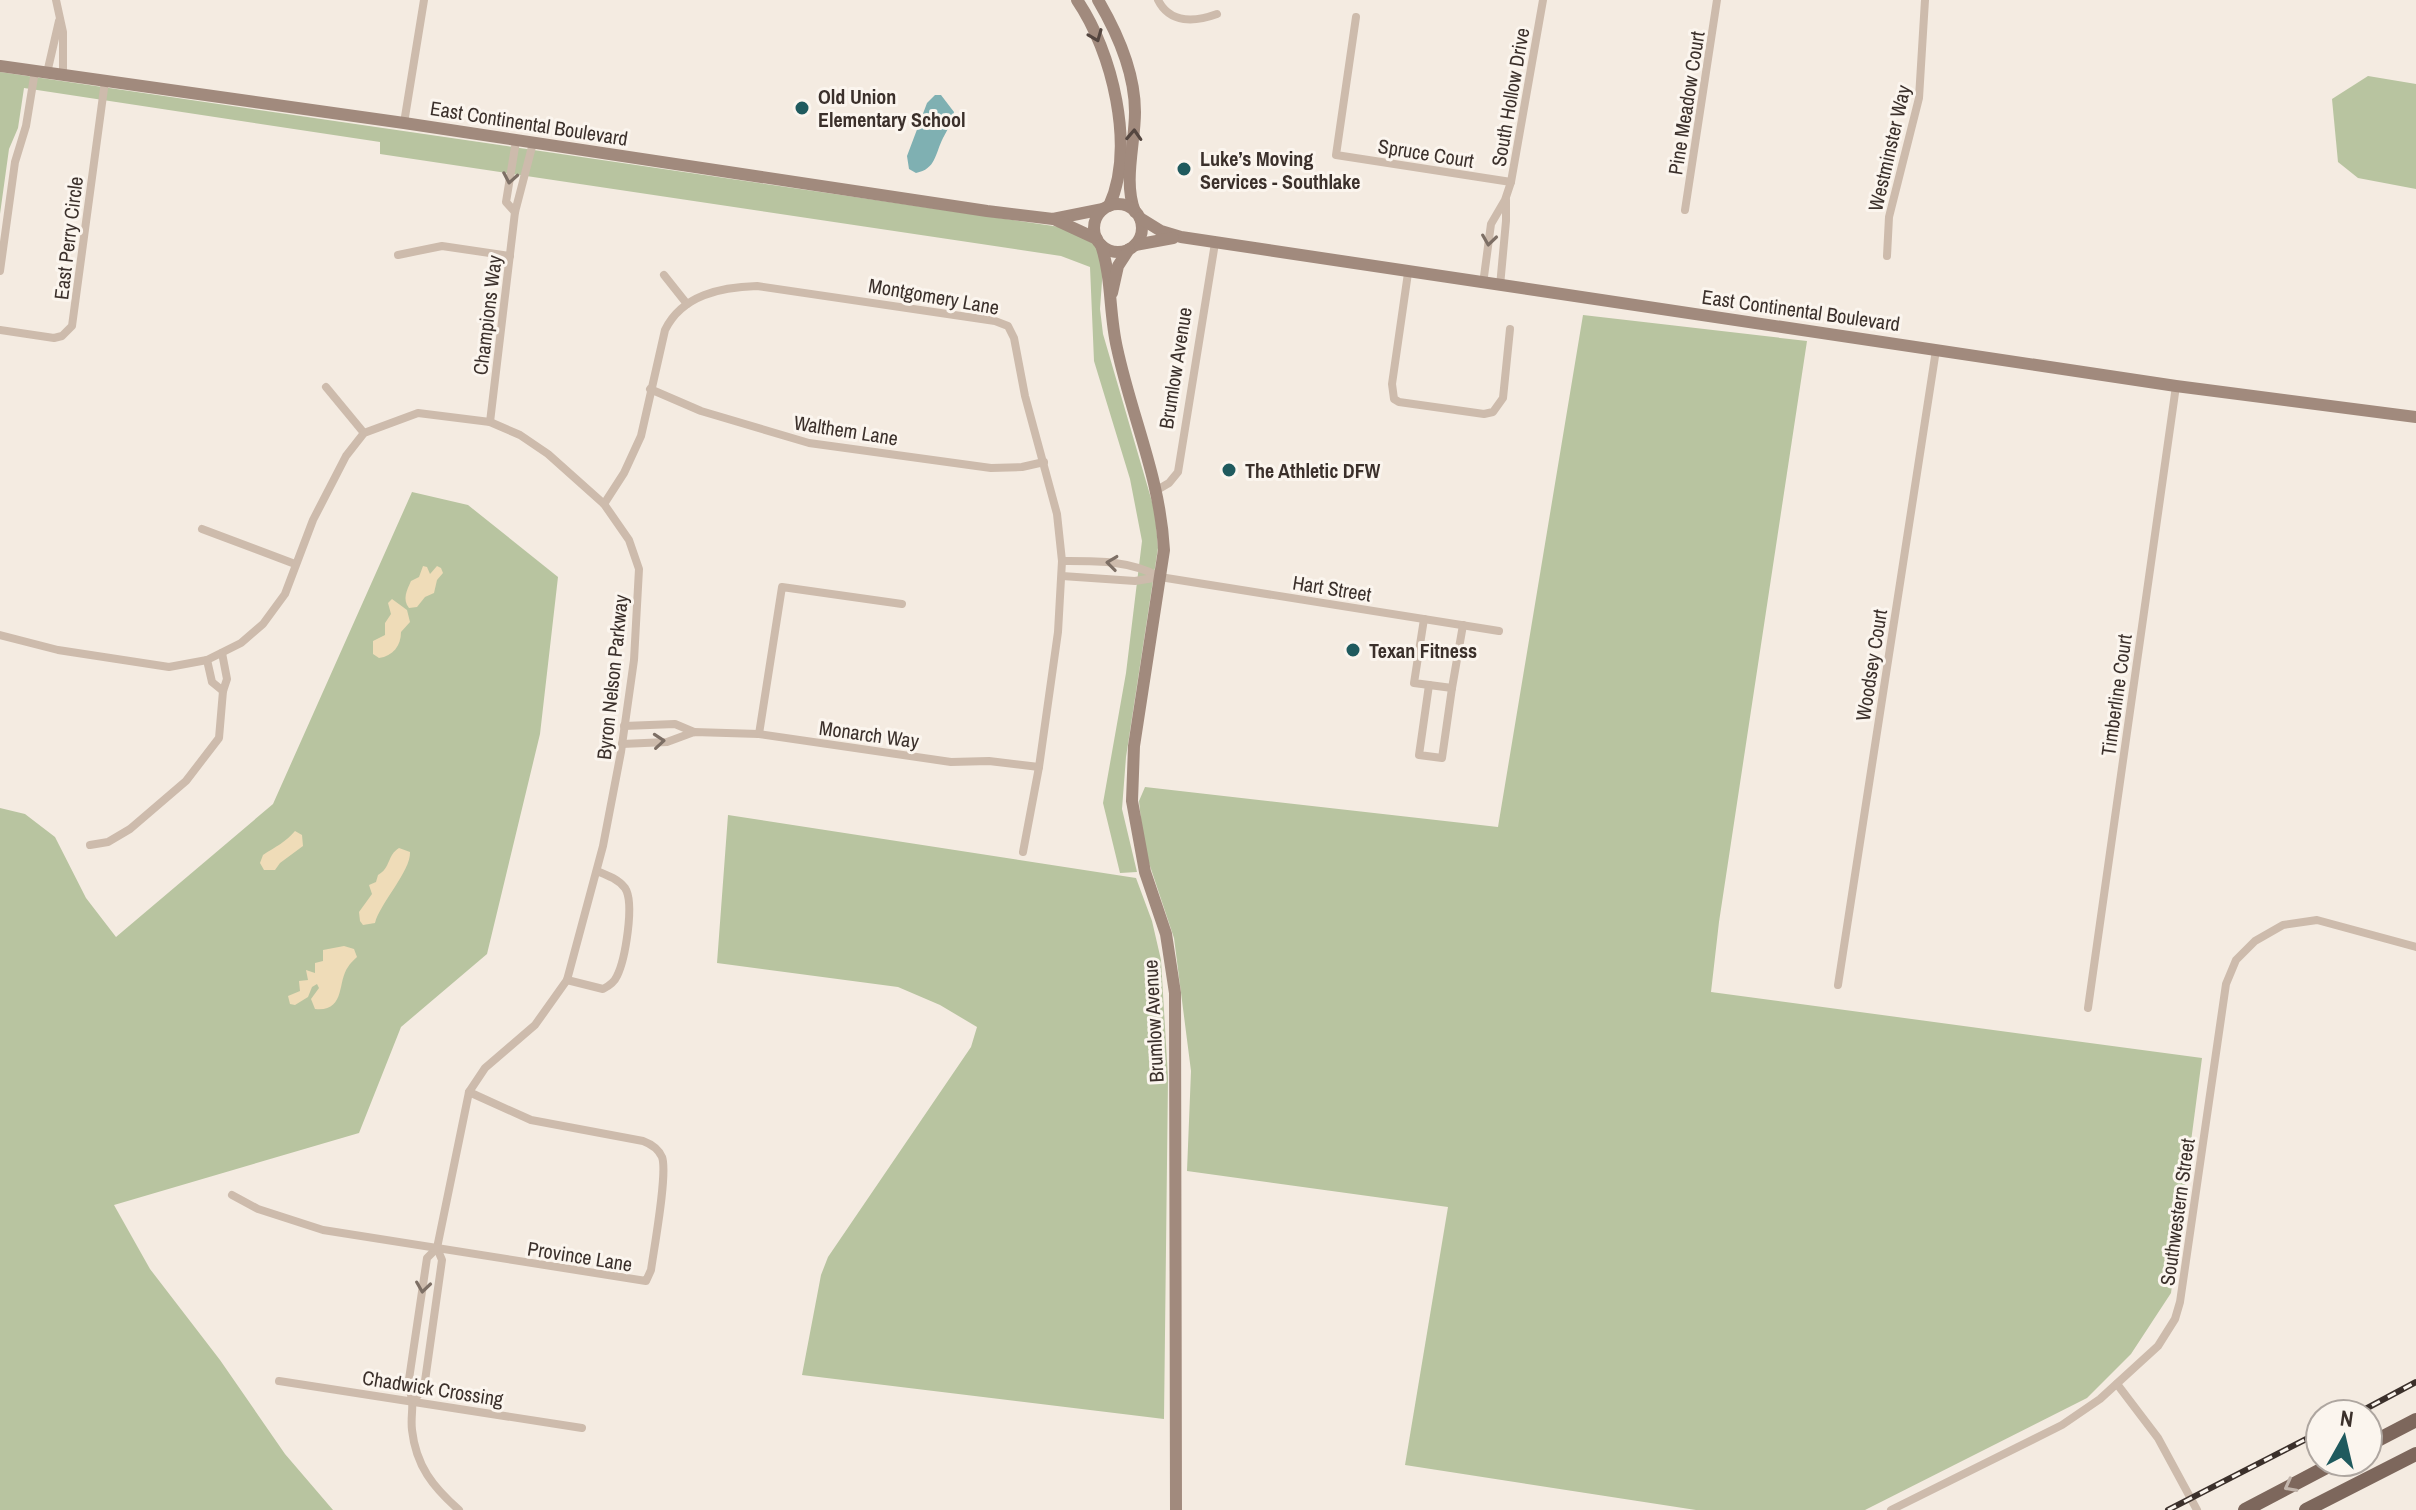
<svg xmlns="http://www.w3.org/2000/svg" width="2416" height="1510" viewBox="0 0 2416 1510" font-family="'Archivo Narrow',sans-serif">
<rect width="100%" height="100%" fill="#f4ebe1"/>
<g fill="#b8c4a0">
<path d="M0,72L1067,228L1086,236L1097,247L1103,267L1100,309L1103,334L1155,512L1158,548L1126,757L1122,809L1137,872L1120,873L1103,803L1126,673L1142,541L1130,479L1094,361L1090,267L1061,256L380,154V142L24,88L18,128L9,149L0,214Z"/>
<path d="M2368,76L2416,84V189L2358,178L2338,162L2332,99Z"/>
<path d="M1583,315L1807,341L1719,922L1711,992L2202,1058L2171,1293L2131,1354L2087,1398L1865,1510H1696L1405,1465L1448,1207L1187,1171L1191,1071L1174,938L1144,848L1139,801L1145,787L1498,827Z"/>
<path d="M412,492L468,505L558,577L540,734L487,954L401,1027L359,1133L114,1205L150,1269L220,1360L285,1454L333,1510H0V808L25,814L55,837L86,898L116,937L273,804Z"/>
<path d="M728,815L1136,878L1152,921L1161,960L1168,1078L1164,1419L802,1375L821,1275L828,1257L971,1047L977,1027L940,1005L898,987L717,963Z"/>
</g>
<g fill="#efdcb8">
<path d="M423,566L427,567L430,574L437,566L441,568L443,573L437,580L434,593L425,597L417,607L409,608C402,599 407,590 411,581L419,577Z"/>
<path d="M392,599L407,610L410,622L401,632C401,646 393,656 379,658L373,654V641L385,635V623L391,614L388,603Z"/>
<path d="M295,831L302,835L303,846L280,863L275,870H264L260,863L263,855C275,847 286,842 295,831Z"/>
<path d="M399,848L410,852C411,871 380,903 375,923L363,925L360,921L359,912L372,894L369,885L376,882L378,875C391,868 387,855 399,848Z"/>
<path d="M344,946L354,949L357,957C354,960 350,963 348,967C337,982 346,1012 315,1009L311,999L319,988L317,984L312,987L308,997L295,1005L290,1004L288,996L300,991L299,981L308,980L306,970L315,973V963L323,961V950Z"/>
</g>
<path fill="#7fb0b2" d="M935,95H941L954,112C952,122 948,129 943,138C935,154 936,169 916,173L909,169L907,156L927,103Z"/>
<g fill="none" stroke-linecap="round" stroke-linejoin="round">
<g stroke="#cdbbac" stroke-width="8">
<path d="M56,0L63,32V75"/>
<path d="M1158,0C1170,24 1195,22 1217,14"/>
<path d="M1356,17L1336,155L1511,182"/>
<path d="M47,73L59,21"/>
<path d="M404,123L424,0"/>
<path d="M1685,210L1717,0"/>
<path d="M515,212L506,202L516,141"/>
<path d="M398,255L442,246L510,256"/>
<path d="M1887,256L1889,217L1919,98L1925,0"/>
<path d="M0,271L15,162L26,126L35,71"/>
<path d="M1408,273L1392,384L1394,399L1399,402L1484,414L1493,412L1503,398L1510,329"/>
<path d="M664,275L687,304"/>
<path d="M1483,284L1491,224L1505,200L1511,182L1543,0"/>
<path d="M1500,286L1506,221V200"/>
<path d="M0,330L54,338L62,336L72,326L105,81"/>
<path d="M326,387L364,433"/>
<path d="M650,389L701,411L809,443L991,468L1022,467L1044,462"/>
<path d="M490,422L515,212L533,143"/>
<path d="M1157,490L1169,483L1178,472L1215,243"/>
<path d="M604,504L624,473L641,436L665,330C682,295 721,287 757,286L995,321L1008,326L1014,338L1025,396L1057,514L1062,561L1058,632L1039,767L1023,852"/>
<path d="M202,529L295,564"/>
<path d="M1062,561C1096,561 1130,560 1160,577L1499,631"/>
<path d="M1062,576L1135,581L1160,577"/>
<path d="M1424,619L1414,683L1452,688L1463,625"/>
<path d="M0,635L58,650L169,667L207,660L241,643L263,624L285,594L313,520L346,456L364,433L418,413L490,422L520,435L548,454L604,504L629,540L639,569L634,660L621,752L603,846L567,980L535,1025L485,1068L469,1092L437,1248L427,1258L408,1386C416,1405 410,1412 412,1430C416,1466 433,1487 459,1510"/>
<path d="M207,660L212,682L223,691"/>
<path d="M1429,685L1419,755L1442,758L1452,688"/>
<path d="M624,726L675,724L694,732"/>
<path d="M759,734L782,587L902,604"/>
<path d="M622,744L667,742L694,732L759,734L951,762L989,761L1039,767"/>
<path d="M90,845L108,842L130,829L186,781L219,738L223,691L227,679L222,653"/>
<path d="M567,980L603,989C609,986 614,983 617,976C625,960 635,903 625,888C618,879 607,875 597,871"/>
<path d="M1838,985L1936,350"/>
<path d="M2088,1008L2176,386"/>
<path d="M232,1195L258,1209L323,1230L646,1281L651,1270C654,1248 668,1173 662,1157C658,1148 651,1144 643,1141L531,1120L469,1092"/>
<path d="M279,1381L582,1428"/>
<path d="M2117,1384L2158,1438L2197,1510"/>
<path d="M414,1400L424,1388L442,1260L437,1248"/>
<path d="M1891,1510L2062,1425L2100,1399L2158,1346L2175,1319L2180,1302L2226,984L2236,960L2255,941L2283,925L2317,920L2416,947"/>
</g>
<g stroke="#a18a7d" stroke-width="12">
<path d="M1077,0C1112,51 1136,147 1109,206"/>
<path d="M1098,0C1118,34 1135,72 1135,112C1135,144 1123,182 1135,212"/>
<path d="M0,66L404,123L987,211L1053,219L1103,209"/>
<circle cx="1118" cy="228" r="24"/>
<path d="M1140,218L1161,231L1181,237L2176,386L2416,417"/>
<path d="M1056,220L1097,239"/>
<path d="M1101,245C1112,277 1109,314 1117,348C1132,418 1160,477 1164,550L1134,746L1132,801L1145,872L1166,934L1175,993L1176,1510"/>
<path d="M1135,245L1173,238"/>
<path d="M1112,293L1118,266L1129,249"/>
</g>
<g stroke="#7d675c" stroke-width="14">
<path d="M2368,1445L2416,1420"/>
<path d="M2245,1510L2336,1462"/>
<path d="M2306,1510L2416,1454"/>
</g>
<defs>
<g id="rail">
<path d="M2356,1414L2416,1382"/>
<path d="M2168,1510L2320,1432"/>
</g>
</defs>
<use href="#rail" stroke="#3b302b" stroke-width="6"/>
<use href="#rail" stroke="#fbf5ee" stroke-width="3" stroke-dasharray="9" stroke-linecap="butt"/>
</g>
<defs><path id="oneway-chevron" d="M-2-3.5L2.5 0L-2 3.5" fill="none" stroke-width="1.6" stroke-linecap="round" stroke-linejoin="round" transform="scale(2)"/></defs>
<g stroke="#544640">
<use href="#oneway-chevron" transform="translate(1096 36) rotate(68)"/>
<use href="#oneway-chevron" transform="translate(1134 135) rotate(-87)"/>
</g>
<g stroke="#7d6f65">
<use href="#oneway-chevron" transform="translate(510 178) rotate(100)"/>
<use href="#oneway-chevron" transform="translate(1489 240) rotate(98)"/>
<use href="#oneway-chevron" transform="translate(1112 563) rotate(-173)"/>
<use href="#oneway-chevron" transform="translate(659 741) rotate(-5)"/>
<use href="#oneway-chevron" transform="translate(423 1287) rotate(98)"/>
</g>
<use stroke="#c2b5ac" href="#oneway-chevron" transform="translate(2290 1486) rotate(152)"/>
<g fill="#1f5a5e" stroke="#fbf5ee" stroke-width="3">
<circle cx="802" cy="108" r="8"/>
<circle cx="1184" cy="169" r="8"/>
<circle cx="1229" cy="470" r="8"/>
<circle cx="1353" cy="650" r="8"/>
</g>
<g text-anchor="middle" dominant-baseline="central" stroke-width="6" stroke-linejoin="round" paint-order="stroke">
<g font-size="20" font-weight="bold" fill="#3b302b" stroke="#fbf5ee" text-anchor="start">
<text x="818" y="96">Old Union<tspan x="818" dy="23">Elementary School</tspan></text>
<text x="1200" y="158">Luke’s Moving<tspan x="1200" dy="23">Services - Southlake</tspan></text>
<text x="1245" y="470">The Athletic DFW</text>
<text x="1369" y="650">Texan Fitness</text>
</g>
<g font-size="20" fill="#3b302b" stroke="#fbf5ee">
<text transform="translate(1510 97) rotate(-80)">South Hollow Drive</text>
<text transform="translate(1686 103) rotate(-81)">Pine Meadow Court</text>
<text transform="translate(529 123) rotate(9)">East Continental Boulevard</text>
<text transform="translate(1889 148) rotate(-77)">Westminster Way</text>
<text transform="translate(1426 153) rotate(9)">Spruce Court</text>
<text transform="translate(68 238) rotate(-83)">East Perry Circle</text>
<text transform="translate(934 296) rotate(10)">Montgomery Lane</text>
<text transform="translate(1801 310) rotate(8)">East Continental Boulevard</text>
<text transform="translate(487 315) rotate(-83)">Champions Way</text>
<text transform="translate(1175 368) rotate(-81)">Brumlow Avenue</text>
<text transform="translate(846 430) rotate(9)">Walthem Lane</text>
<text transform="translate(1332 588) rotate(9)">Hart Street</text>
<text transform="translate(1871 665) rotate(-81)">Woodsey Court</text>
<text transform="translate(612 677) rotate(-84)">Byron Nelson Parkway</text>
<text transform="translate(2116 695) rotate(-82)">Timberline Court</text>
<text transform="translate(869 734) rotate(8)">Monarch Way</text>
<text transform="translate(1153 1021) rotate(-93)">Brumlow Avenue</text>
<text transform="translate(2177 1212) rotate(-82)">Southwestern Street</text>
<text transform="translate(580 1256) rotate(9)">Province Lane</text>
<text transform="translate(433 1388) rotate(9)">Chadwick Crossing</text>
</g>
</g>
<g transform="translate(2344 1438) rotate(8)"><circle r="38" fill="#fbf5ee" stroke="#aea6a0" stroke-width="2"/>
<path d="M0-6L14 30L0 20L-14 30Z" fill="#1f5a5e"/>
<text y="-12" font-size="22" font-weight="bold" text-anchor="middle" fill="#3b302b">N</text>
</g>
</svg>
